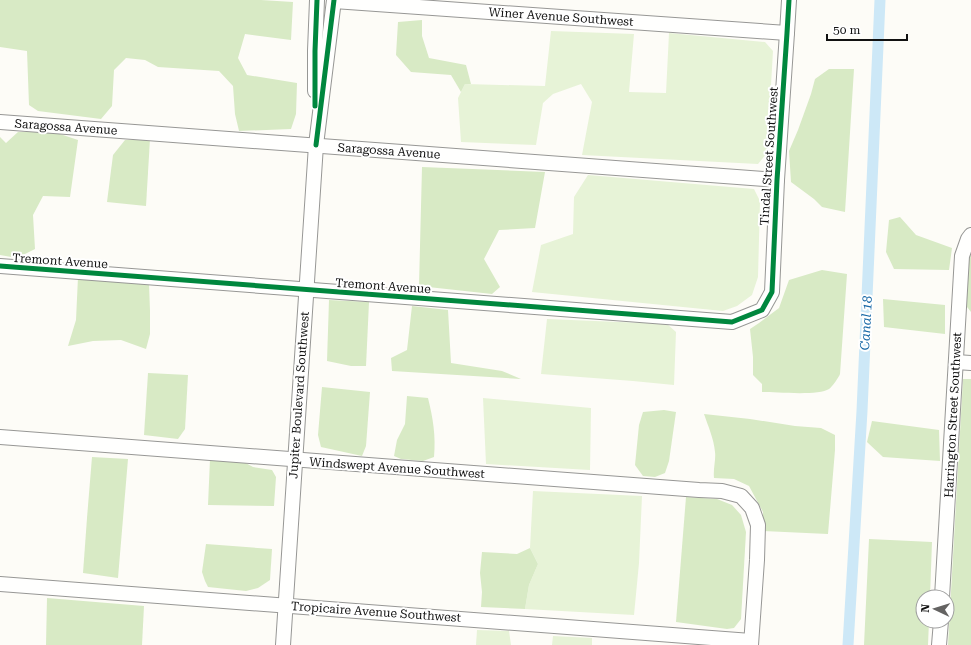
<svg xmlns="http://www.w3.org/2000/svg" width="971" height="645" viewBox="0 0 971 645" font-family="'Roboto Serif',serif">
<rect width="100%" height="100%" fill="#fdfcf7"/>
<g fill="#e7f3d7">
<path d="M551,31L634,34L629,92L666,93L669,33L765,42L773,51L767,153L758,164L582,155L592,102L581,84L553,94L543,103L536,145L461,142L458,98L465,84L545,86Z"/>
<path d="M588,175L754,189L760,201L758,277L752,295L737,306L723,311L532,292L541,245L573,234L574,197Z"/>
<path d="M547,319L667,324L676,332L674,385L633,381L541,374Z"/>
<path d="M483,398L591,408L590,470L486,464Z"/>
<path d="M533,491L642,496L639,563L634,615L525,609L529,585L538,564L530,548Z"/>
<path d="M477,630L509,631L511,645H476Z"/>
<path d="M553,636L592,638V645H552Z"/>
</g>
<g fill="#d8eac5">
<path d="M0,0H261L293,2L291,40L245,34L238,58L247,75L297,83L296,114L291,129L239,131L235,114L233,86L219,71L158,67L145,60L126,58L114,70L112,106L101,119L38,111L29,105L27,51L0,47Z"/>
<path d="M422,20V36L429,58L466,65L471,84H465L461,92L451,75L411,72L396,55L398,22Z"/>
<path d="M829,69H854L845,212L822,207L814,199L791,182L789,151L798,130L811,94L815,79Z"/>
<path d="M18,132H54L78,140L70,197L43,196L33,215L35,249L17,258L0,255V137L6,143Z"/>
<path d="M150,139L146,206L107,202L113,155L125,140Z"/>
<path d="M422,167L545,172L535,228L499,230L484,259L500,287L492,294L419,286Z"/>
<path d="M900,217L916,235L952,248L949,270L894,269L886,252L889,220Z"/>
<path d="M971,249V312L967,307L964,277Z"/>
<path d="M822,270L847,274L840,374C839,377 832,387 829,389C819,396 776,392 762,392V384L753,375V357L750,329L759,323L779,308L789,280Z"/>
<path d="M78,277L149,283L150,311V334L146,349L121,340L93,341L68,346L76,320Z"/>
<path d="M883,299L945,305V334L884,327Z"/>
<path d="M329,300L369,302L366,366H351L327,361Z"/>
<path d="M412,306L448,310L451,363L502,371L521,379L392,371L391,358L407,350Z"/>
<path d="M148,373L188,375L185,429L178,439L144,435Z"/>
<path d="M963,379H971V645H948Z"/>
<path d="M322,387L370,392L366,446L362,456L321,447L318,435Z"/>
<path d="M407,396L428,398C433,418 436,436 434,457L423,461L401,459L394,456L397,440L405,424Z"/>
<path d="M664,410L676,412L669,461L665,473L655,477L643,476L635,465L639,425L643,412Z"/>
<path d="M704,414L750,419L795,426L821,428L835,435V450L828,534L763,531V512L749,486L734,479L714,478C713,469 716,460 715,452C714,439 708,426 704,414Z"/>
<path d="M872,421L939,430L940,461L883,457L867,442Z"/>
<path d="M92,457L128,459L118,578L83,573L87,518Z"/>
<path d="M210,459L242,461L253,467L272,470L276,477L274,506L208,505Z"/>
<path d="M686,497L717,499L732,505L741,515L746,532L741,619L734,628L727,629L676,622Z"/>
<path d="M869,539L932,542L930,597H923V621H929L928,645H864Z"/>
<path d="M206,544L272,549L270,580L258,588L246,591L208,587L205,581L202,572Z"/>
<path d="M530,548L538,564L529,585L525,609L481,607L482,592L480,573L482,552L517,554Z"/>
<path d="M47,598L144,606L142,645H46Z"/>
</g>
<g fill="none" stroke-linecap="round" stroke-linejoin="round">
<path stroke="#cde8f7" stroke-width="11" d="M848,645L862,411L880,0"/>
<defs>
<g id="minor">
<path d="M334,1L787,33"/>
<path d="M315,91V51L317,0"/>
<path d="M0,122L777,180"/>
<path d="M0,266L732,322L762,310L772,292L777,180L787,33L789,0"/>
<path d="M956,362L971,363"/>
<path d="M0,437L699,490L722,491L741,496L752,508L758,525L757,560L751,645"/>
<path d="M0,584L751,641"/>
<path d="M942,597L962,256L968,239L971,235"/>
<path d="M283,645L316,145L334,0"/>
<path d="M939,645L941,621"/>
</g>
</defs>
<use href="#minor" stroke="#979795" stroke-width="16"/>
<use href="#minor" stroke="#fffffe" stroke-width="14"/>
<defs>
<g id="cycleway">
<path d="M315,106V51L317,0"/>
<path d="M316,145L334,0"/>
<path d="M0,266L732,322L762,310L772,292L777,180L787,33L789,0"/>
</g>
</defs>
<use href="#cycleway" stroke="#fff" stroke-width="8"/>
<use href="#cycleway" stroke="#00873e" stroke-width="5"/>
</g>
<g text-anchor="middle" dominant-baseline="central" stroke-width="4" stroke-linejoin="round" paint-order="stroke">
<g font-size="12" fill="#111" stroke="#fff">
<text transform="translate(561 17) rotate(4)">Winer Avenue Southwest</text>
<text transform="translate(66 127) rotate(4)">Saragossa Avenue</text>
<text transform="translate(389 151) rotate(4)">Saragossa Avenue</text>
<text transform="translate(769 156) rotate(-86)">Tindal Street Southwest</text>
<text transform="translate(60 261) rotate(4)">Tremont Avenue</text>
<text transform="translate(383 286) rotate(4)">Tremont Avenue</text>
<text transform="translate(299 395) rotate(-86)">Jupiter Boulevard Southwest</text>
<text transform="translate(953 415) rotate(-87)">Harrington Street Southwest</text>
<text transform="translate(397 468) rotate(4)">Windswept Avenue Southwest</text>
<text transform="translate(376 612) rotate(4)">Tropicaire Avenue Southwest</text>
</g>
<g font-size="13" font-style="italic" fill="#1768a6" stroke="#fff">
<text transform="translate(866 323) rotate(-87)">Canal 18</text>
</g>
</g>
<g transform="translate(935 609) rotate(274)"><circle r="19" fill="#ffffff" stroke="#a0a0a0"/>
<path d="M0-3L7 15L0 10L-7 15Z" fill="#646362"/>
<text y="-6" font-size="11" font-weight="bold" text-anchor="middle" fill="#111111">N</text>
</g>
<path d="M827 34v6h80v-6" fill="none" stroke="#111111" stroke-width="2"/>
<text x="833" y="34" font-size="12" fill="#111111" stroke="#ffffff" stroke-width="3" paint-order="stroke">50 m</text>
</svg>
